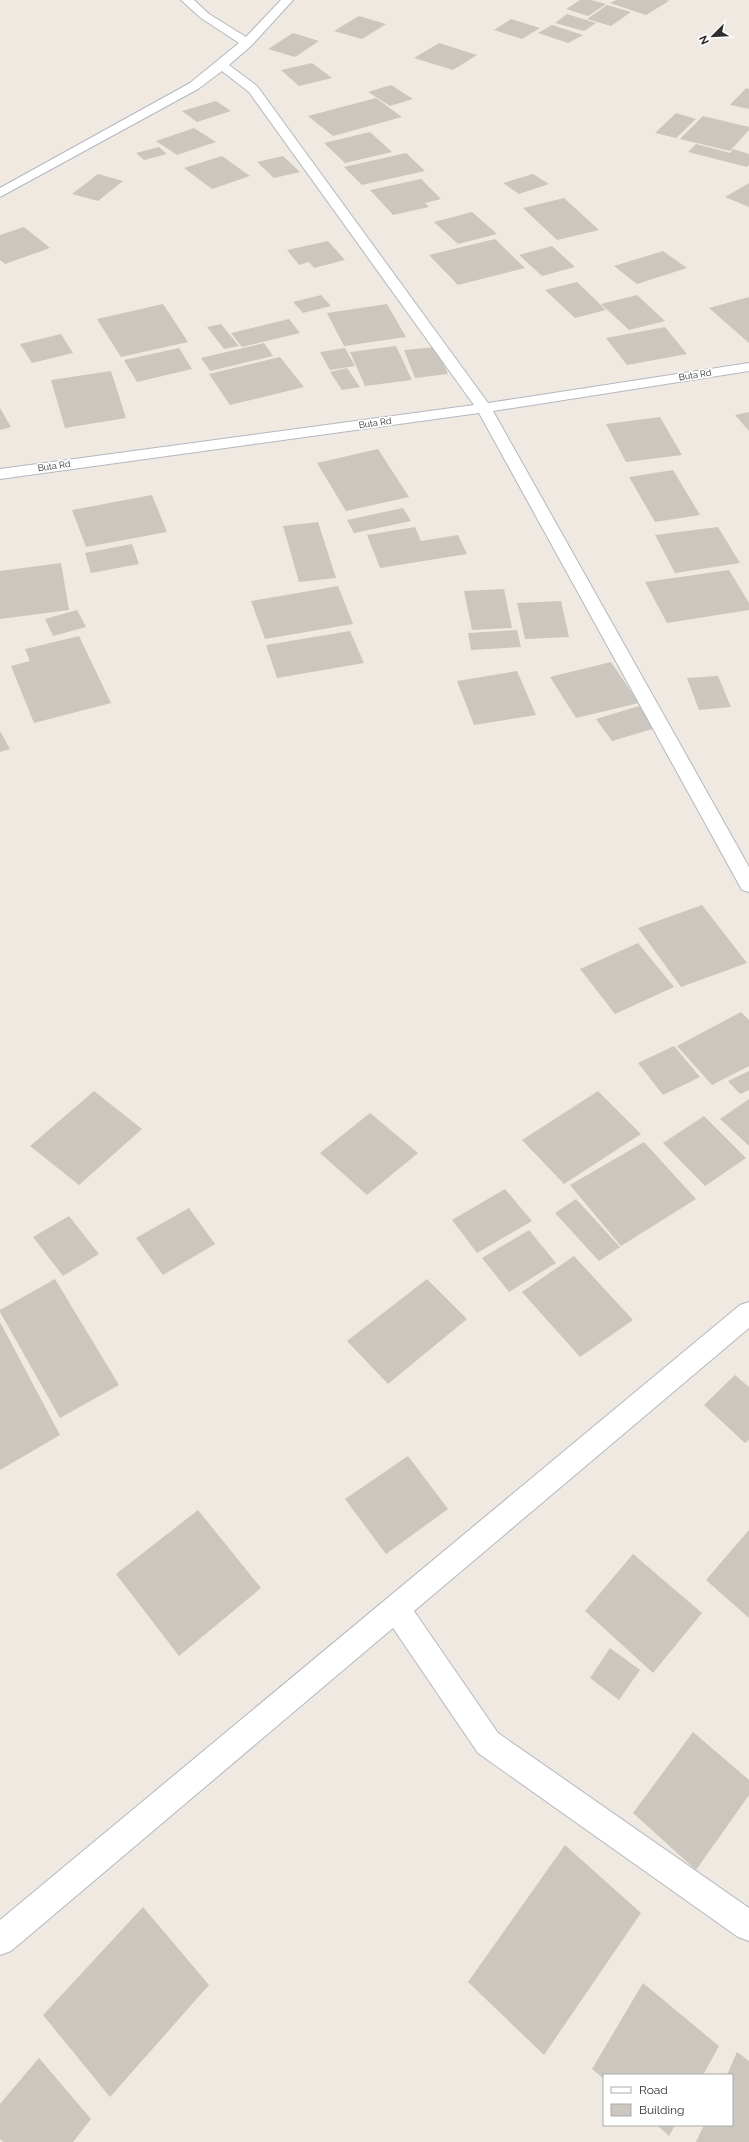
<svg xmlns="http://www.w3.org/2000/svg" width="749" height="2142" viewBox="0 0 749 2142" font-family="Raleway,sans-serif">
<rect width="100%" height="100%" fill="#efe9e1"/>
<g fill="#cbc7bf">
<path d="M580,0H591L606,4L588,16L566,9Z"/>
<path d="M616,0H666L669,1L646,15L610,3Z"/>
<path d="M607,5L631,12L611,26L587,19Z"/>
<path d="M567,14L596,23L584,31L555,23Z"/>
<path d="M359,16L386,24L362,39L334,31Z"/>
<path d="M511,19L540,28L522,39L494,30Z"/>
<path d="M552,25L583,35L568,43L538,33Z"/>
<path d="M293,33L319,41L295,57L268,49Z"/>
<path d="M439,43L477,55L453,70L414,58Z"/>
<path d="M312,63L332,78L299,86L281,70Z"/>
<path d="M391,85L413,99L390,106L368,92Z"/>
<path d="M746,88L749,89V109L730,105Z"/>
<path d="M376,98L402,117L333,136L308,116Z"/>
<path d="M216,101L231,111L197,122L182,111Z"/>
<path d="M676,113L696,119L676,138L655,133Z"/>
<path d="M703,116L749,127V130L730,151L680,139Z"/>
<path d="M194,128L216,142L177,155L156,141Z"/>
<path d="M370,132L392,152L345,163L324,143Z"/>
<path d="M696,144L730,153L733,149L749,154V165L747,167L688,152Z"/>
<path d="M159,147L167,154L144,160L136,153Z"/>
<path d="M406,153L425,171L362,185L344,167Z"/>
<path d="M222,156L250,176L212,189L184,168Z"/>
<path d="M283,156L300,172L274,178L257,162Z"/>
<path d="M98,174L123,181L98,201L72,194Z"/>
<path d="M533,174L549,184L519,194L503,183Z"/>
<path d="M421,179L441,199L425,203L429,207L393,215L370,190Z"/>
<path d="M749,183V207L725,197Z"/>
<path d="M564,198L599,230L557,240L523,208Z"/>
<path d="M472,212L497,234L458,244L434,222Z"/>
<path d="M24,227L50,248L5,264L0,260V235Z"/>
<path d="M495,239L525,268L458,285L429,255Z"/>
<path d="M328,241L345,260L314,268L309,262L299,265L287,250Z"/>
<path d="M552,246L575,267L542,276L519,255Z"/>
<path d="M663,251L687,268L637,284L614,266Z"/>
<path d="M577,282L606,310L575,318L545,290Z"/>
<path d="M321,295L331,306L303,313L293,302Z"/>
<path d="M637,295L665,321L629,330L601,304Z"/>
<path d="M749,297V343L709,308Z"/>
<path d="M163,304L188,342L121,357L97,319Z"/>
<path d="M387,304L406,337L344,346L327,313Z"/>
<path d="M289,319L300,333L242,347L231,333Z"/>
<path d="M221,324L239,346L224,349L207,327Z"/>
<path d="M665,327L687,354L627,365L606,338Z"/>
<path d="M61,334L73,353L32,363L20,344Z"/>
<path d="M264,343L273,356L210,371L201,358Z"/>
<path d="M396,346L412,380L365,386L350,352Z"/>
<path d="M436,347L448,374L415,378L404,350Z"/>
<path d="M179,348L192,369L137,382L124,360Z"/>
<path d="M345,348L355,366L330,370L320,352Z"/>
<path d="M280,357L304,387L230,405L209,374Z"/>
<path d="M347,368L360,387L342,390L330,372Z"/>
<path d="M111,371L126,418L65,428L51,380Z"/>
<path d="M0,408L11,427L0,430Z"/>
<path d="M749,412V431L735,415Z"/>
<path d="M660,417L682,455L626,462L606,424Z"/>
<path d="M378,449L409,497L346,511L317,463Z"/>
<path d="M673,470L700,515L655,522L629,477Z"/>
<path d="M152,495L167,532L86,547L72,510Z"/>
<path d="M403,508L411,521L354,533L347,520Z"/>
<path d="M318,522L336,578L299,582L283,526Z"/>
<path d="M415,527L421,541L458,535L467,554L380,568L367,535Z"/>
<path d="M718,527L740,563L675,573L655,535Z"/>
<path d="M132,544L139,564L91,573L85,553Z"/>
<path d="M61,563L69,610L0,619V571Z"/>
<path d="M729,570L749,603V610L667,623L645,582Z"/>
<path d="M338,586L353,624L265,639L251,601Z"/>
<path d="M504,589L512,628L472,630L464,591Z"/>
<path d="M561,601L569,637L525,639L517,603Z"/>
<path d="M77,610L86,627L53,636L45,619Z"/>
<path d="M517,630L521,647L471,650L468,633Z"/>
<path d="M350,631L364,663L277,678L266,645Z"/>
<path d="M79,636L111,703L34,723L11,666L30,661L25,649Z"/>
<path d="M611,662L639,703L576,718L550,677Z"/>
<path d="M517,671L536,715L474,725L457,681Z"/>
<path d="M718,676L731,707L699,710L687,678Z"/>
<path d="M639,706L656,728L612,741L596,719Z"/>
<path d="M0,731L10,749L0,752Z"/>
<path d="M702,905L747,963L681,987L638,928Z"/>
<path d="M638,943L674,987L615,1014L580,969Z"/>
<path d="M741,1012L749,1020V1066L712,1085L677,1046Z"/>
<path d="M674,1046L700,1077L663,1095L638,1063Z"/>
<path d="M749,1071V1090L740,1094L728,1081Z"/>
<path d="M94,1091L142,1129L79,1185L30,1146Z"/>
<path d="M598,1091L641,1134L564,1184L522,1140Z"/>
<path d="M749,1099V1146L720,1119Z"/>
<path d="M370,1113L418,1153L367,1195L320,1153Z"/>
<path d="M704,1116L746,1158L705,1186L663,1143Z"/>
<path d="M644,1142L696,1199L621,1246L570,1185Z"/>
<path d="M505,1189L532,1221L477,1253L452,1220Z"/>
<path d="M576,1199L620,1247L599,1261L555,1213Z"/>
<path d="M189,1208L215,1244L163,1275L136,1238Z"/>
<path d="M69,1216L99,1254L63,1276L33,1237Z"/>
<path d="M529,1230L556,1263L509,1292L482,1258Z"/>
<path d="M574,1256L633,1320L580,1357L522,1292Z"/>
<path d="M55,1279L119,1385L60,1418L0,1312V1310Z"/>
<path d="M427,1279L467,1319L388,1384L347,1341Z"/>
<path d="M0,1322L60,1435L0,1470Z"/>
<path d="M735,1375L749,1387V1440L745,1443L704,1405Z"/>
<path d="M408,1456L448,1509L386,1554L345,1499Z"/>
<path d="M198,1510L261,1588L179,1656L116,1574Z"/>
<path d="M749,1530V1618L706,1580Z"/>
<path d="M633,1554L702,1613L653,1673L585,1611Z"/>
<path d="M610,1648L640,1670L619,1700L590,1678Z"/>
<path d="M693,1732L749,1780V1795L696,1870L633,1813Z"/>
<path d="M565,1845L641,1913L544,2055L468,1982Z"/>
<path d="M143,1907L209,1985L110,2097L43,2015Z"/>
<path d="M643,1983L719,2046L703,2075H604V2079L592,2069Z"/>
<path d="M737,2052L749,2061V2142H696L704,2125H732V2075H727Z"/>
<path d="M39,2058L91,2119L73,2142H3L0,2139V2104Z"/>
<path d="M657,2125H675L669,2136Z"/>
</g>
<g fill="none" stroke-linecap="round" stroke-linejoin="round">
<defs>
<g id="minor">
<path d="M181,0H194L209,14L246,37L281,0H293L252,45L229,65L257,86L488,403L749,363V371L493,411L749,867V892L742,890L479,413L0,479V469L474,405L249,92L222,71L198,89L0,197V188L190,83L239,43L201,18Z"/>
<path d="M749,1302V1328L414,1611L498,1733L749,1908V1941L738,1937L478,1753L393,1628L11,1951L0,1955V1920L740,1305Z"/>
</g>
</defs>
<use href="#minor" stroke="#b4b7c1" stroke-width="2"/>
<use href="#minor" fill="#fff" fill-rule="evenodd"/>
</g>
<g text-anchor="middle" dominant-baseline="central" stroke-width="3.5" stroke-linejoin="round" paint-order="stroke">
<g font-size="9" fill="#2e2e2e" stroke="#fff">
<text transform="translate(695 375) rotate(-9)">Buta Rd</text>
<text transform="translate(375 423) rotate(-8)">Buta Rd</text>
<text transform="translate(54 466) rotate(-8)">Buta Rd</text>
</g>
</g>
<rect x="603" y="2074" width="130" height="52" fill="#ffffff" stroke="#ababab"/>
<rect x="611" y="2087" width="20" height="6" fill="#ffffff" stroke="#ababab"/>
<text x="639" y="2094" font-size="12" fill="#2e2e2e">Road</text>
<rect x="611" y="2104" width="20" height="12" fill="#cbc7bf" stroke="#ababab"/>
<text x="639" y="2114" font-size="12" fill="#2e2e2e">Building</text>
<g transform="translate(713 36) rotate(246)" stroke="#ffffff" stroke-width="3" paint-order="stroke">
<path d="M0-3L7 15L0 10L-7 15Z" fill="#2e2e2e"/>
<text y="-6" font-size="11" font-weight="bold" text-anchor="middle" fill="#2e2e2e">N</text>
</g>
</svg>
